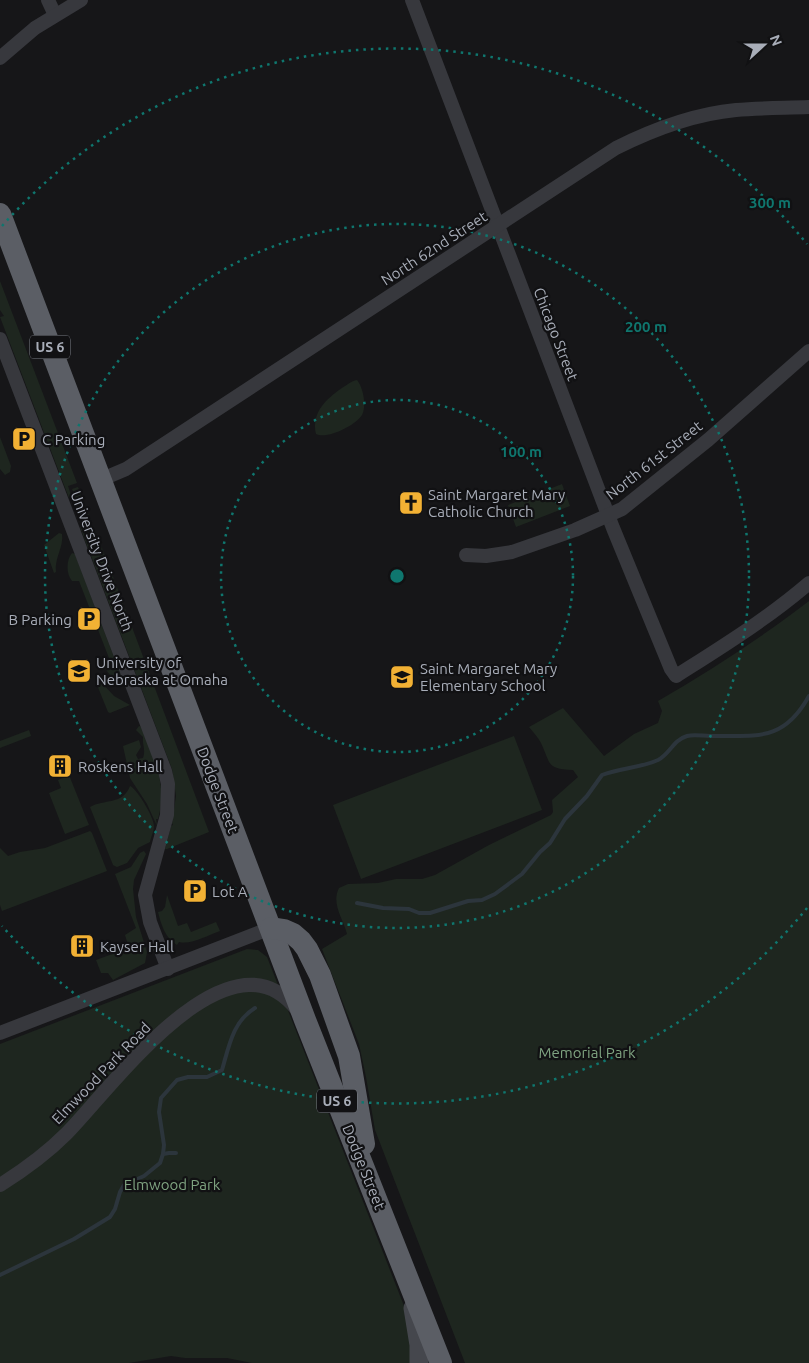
<svg xmlns="http://www.w3.org/2000/svg" width="809" height="1363" viewBox="0 0 809 1363" font-family="Ubuntu,sans-serif">
<rect width="100%" height="100%" fill="#161618"/>
<g fill="#1e261f">
<path d="M0,281L77,483L68,486L72,498H69L0,317L4,316L0,310Z"/>
<path d="M357,380C363,387 367,406 362,415C356,425 327,440 316,434C311,413 326,399 342,388C347,385 351,381 357,380Z"/>
<path d="M0,437L11,466L10,472L5,475L0,469Z"/>
<path d="M562,484L570,506L516,527L508,505Z"/>
<path d="M78,487L91,521L90,522L91,526H93L106,558L209,832L167,849H165L171,826L173,825L172,823L176,796L172,769L80,527L86,524L72,489Z"/>
<path d="M59,533L62,534C64,547 54,558 56,572L54,573L44,545Z"/>
<path d="M72,553L75,554L123,681L121,683L115,682L102,664L103,662L109,658L79,581H72C66,574 66,560 72,553Z"/>
<path d="M809,601V1363H465L375,1130L366,1077L359,1044L322,949L347,934C343,918 331,904 339,888L348,884L378,883L396,879H422L435,875L489,845L551,815L553,812L552,800L578,777L573,770C546,769 551,764 541,743C538,737 533,732 529,727L563,708L604,756L634,734L658,723L662,711L658,701C711,670 761,638 809,601Z"/>
<path d="M95,680L100,681L114,696L130,705L110,713L108,712Z"/>
<path d="M139,726L141,727C154,759 168,784 158,819H156L157,826L147,804L130,778L123,746L139,740L141,747L136,755L138,759L143,758C146,750 142,744 143,737L136,730Z"/>
<path d="M29,730L31,736L0,748V741Z"/>
<path d="M514,736L542,810L361,879L333,805Z"/>
<path d="M69,775L89,825L65,834L49,793L61,788L58,780Z"/>
<path d="M130,786C137,789 154,817 154,826C154,831 151,837 150,842L138,848L127,863L117,867L113,865L90,807C104,799 123,805 130,786Z"/>
<path d="M90,831L92,833L107,871L2,911L0,905V848L8,856L20,852L45,848Z"/>
<path d="M144,851L146,854L134,880L133,889L136,917L147,952L145,963L113,980L108,973H101L96,960L129,948L125,935L136,928L115,874L131,867L140,853Z"/>
<path d="M167,895L178,926L187,923L191,932L216,922L220,931C208,935 192,945 179,942L177,945C165,938 161,924 158,912L162,911L165,907Z"/>
<path d="M247,949L258,950L267,957L408,1316L413,1363H252L227,1358H185L171,1356L129,1363H0V1044Z"/>
</g>
<g fill="none" stroke-linecap="round" stroke-linejoin="round">
<g stroke="#2c353c" stroke-width="4">
<path d="M357,903L383,908L409,909L419,913H430L468,901L482,900L495,894L522,874L540,852L550,843L565,819L587,796L602,775C620,768 640,768 658,760C670,754 673,740 687,736C694,734 703,736 710,736C756,735 783,743 809,696"/>
<path d="M163,1154L169,1153H176"/>
<path d="M0,1275L74,1239L110,1217L115,1209L120,1192L124,1185L144,1176L160,1163L163,1154L164,1145L159,1112L161,1098L177,1080L188,1077H207L222,1070C229,1046 233,1021 255,1008"/>
</g>
<g stroke="#37383d" stroke-width="14">
<path d="M48,0L55,15"/>
<path d="M412,0L613,528L671,669L676,676C723,646 767,619 809,583"/>
<path d="M0,58L35,28L81,0"/>
<path d="M0,339L165,771L168,784L167,815L145,895L150,922L168,969"/>
<path d="M100,480L126,469L616,148C654,129 693,114 736,110C760,108 785,108 809,107"/>
<path d="M466,555L486,556L512,552L575,530L622,509L708,440L809,351"/>
<path d="M0,1033L271,928"/>
<path d="M0,1185C24,1170 46,1154 66,1134C110,1090 229,922 297,1010"/>
</g>
<path stroke="#45474d" stroke-width="19" d="M413,1308L419,1345V1363"/>
<g stroke="#5b5e65" stroke-width="22">
<path d="M0,214L305,1020L441,1363"/>
<path d="M271,928L284,930L293,934L301,941L307,949L320,975L349,1056L364,1144"/>
</g>
</g>
<g fill="none" stroke="#0f766e" stroke-width="2.5" stroke-dasharray="2.5 5">
<circle cx="397" cy="576" r="176"/>
<circle cx="397" cy="576" r="352"/>
<path d="M807 908A528 528 0 0 1 2 926M2 226A528 528 0 0 1 807 244"/>
</g>
<defs>
<symbol id="parking-square" viewBox="-11 -11 22 22"><rect x="-9" y="-9" width="18" height="18" rx="4" fill="#f2b134" stroke="#111113"/><path d="M-3.5-5.5H1a3.5 3.5 0 0 1 0 7H-1V5.5H-3.5ZM-1-3.4V-.6H.8a1.4 1.4 0 0 0 0-2.8Z" fill="#111"/></symbol>
<symbol id="church-square" viewBox="-11 -11 22 22"><rect x="-9" y="-9" width="18" height="18" rx="4" fill="#f2b134" stroke="#111113"/><path d="M-1.2-6h2.4v3.5h3.3v2.4h-3.3V6h-2.4V-.1h-3.3v-2.4h3.3Z" fill="#111"/></symbol>
<symbol id="university-square" viewBox="-11 -11 22 22"><rect x="-9" y="-9" width="18" height="18" rx="4" fill="#f2b134" stroke="#111113"/><path d="M0-5L7-2L0 1L-7-2ZM-4 1L0 2.5L4 1V4Q0 6-4 4Z" fill="#111"/></symbol>
<symbol id="school-square" viewBox="-11 -11 22 22"><rect x="-9" y="-9" width="18" height="18" rx="4" fill="#f2b134" stroke="#111113"/><path d="M0-5L7-2L0 1L-7-2ZM-4 1L0 2.5L4 1V4Q0 6-4 4Z" fill="#111"/></symbol>
<symbol id="building-square" viewBox="-11 -11 22 22"><rect x="-9" y="-9" width="18" height="18" rx="4" fill="#f2b134" stroke="#111113"/><path d="M-4-6H4V6H1V3H-1V6H-4ZM-2.5-4.3h1.7v1.8h-1.7ZM.8-4.3h1.7v1.8H.8ZM-2.5-1h1.7V.8h-1.7ZM.8-1h1.7V.8H.8Z" fill="#111"/></symbol>
</defs>
<g fill-rule="evenodd">
<use href="#parking-square" x="10" y="425" width="28" height="28"/>
<use href="#church-square" x="397" y="489" width="28" height="28"/>
<use href="#parking-square" x="75" y="605" width="28" height="28"/>
<use href="#university-square" x="65" y="657" width="28" height="28"/>
<use href="#school-square" x="388" y="663" width="28" height="28"/>
<use href="#building-square" x="46" y="752" width="28" height="28"/>
<use href="#parking-square" x="181" y="877" width="28" height="28"/>
<use href="#building-square" x="68" y="932" width="28" height="28"/>
</g>
<g text-anchor="middle" dominant-baseline="central" stroke-width="4.5" stroke-linejoin="round" paint-order="stroke">
<g fill="#111113" stroke="#7b7e86" stroke-width="1">
<rect x="30" y="335.5" width="40" height="23" rx="4"/>
<rect x="317" y="1089.5" width="40" height="23" rx="4"/>
</g>
<g font-size="14" font-weight="bold" fill="#a8adb8">
<text x="50" y="347">US 6</text>
<text x="337" y="1101">US 6</text>
</g>
<g font-size="15" fill="#a8adb8" stroke="#111113">
<text transform="translate(434 248) rotate(-33)">North 62nd Street</text>
<text transform="translate(556 334) rotate(69)">Chicago Street</text>
<text transform="translate(654 460) rotate(-38)">North 61st Street</text>
<text transform="translate(102 561) rotate(69)">University Drive North</text>
<text transform="translate(218 790) rotate(69)">Dodge Street</text>
<text transform="translate(101 1073) rotate(-46)">Elmwood Park Road</text>
<text transform="translate(364 1167) rotate(68)">Dodge Street</text>
</g>
<g font-size="15" fill="#a8adb8" stroke="#111113" text-anchor="start">
<text x="42" y="439">C Parking</text>
<text x="428" y="494">Saint Margaret Mary<tspan x="428" dy="17">Catholic Church</tspan></text>
<text x="72" y="619" text-anchor="end">B Parking</text>
<text x="96" y="662">University of<tspan x="96" dy="17">Nebraska at Omaha</tspan></text>
<text x="420" y="668">Saint Margaret Mary<tspan x="420" dy="17">Elementary School</tspan></text>
<text x="78" y="766">Roskens Hall</text>
<text x="212" y="891">Lot A</text>
<text x="100" y="946">Kayser Hall</text>
</g>
<g font-size="15" fill="#7fa381" stroke="#111113">
<text x="587" y="1052">Memorial Park</text>
<text x="172" y="1184">Elmwood Park</text>
</g>
</g>
<circle cx="397" cy="576" r="8" fill="#0f766e" stroke="#111113" stroke-width="2.5"/>
<g font-size="15" text-anchor="middle" font-weight="bold" fill="#0f766e" stroke="#111113" stroke-width="4.5" stroke-linejoin="round" paint-order="stroke">
<text x="770" y="208">300 m</text>
<text x="646" y="332">200 m</text>
<text x="521" y="457">100 m</text>
</g>
<g transform="translate(764 45) rotate(69)" stroke="#111113" stroke-width="4" paint-order="stroke">
<path d="M0-4L9 19L0 12L-9 19Z" fill="#a8adb8"/>
<text y="-8" font-size="14" font-weight="bold" text-anchor="middle" fill="#a8adb8">N</text>
</g>
</svg>
